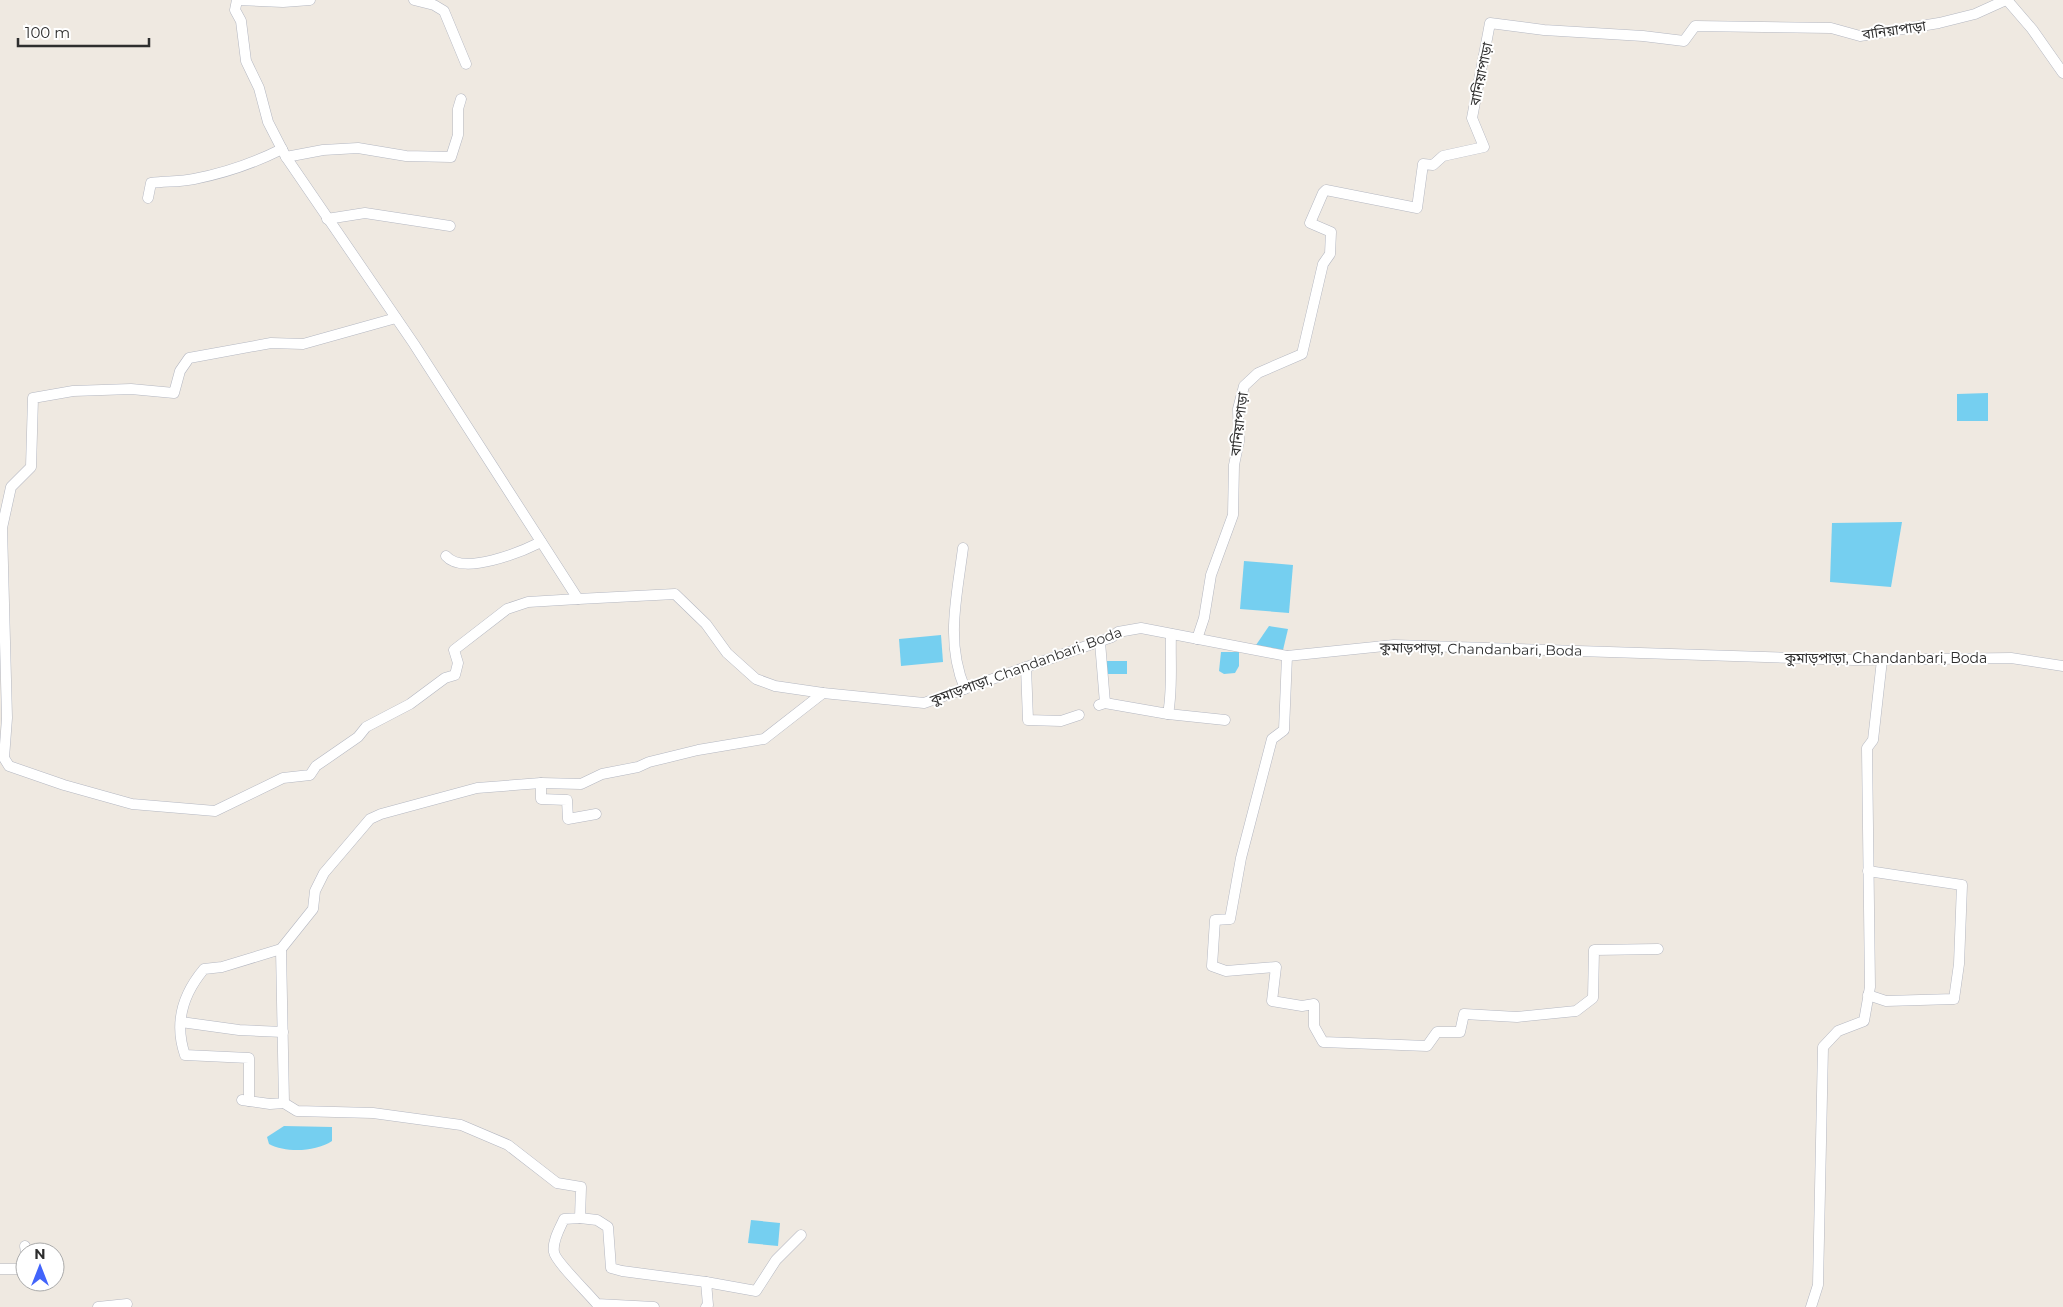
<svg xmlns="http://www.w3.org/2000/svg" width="2063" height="1307" viewBox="0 0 2063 1307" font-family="Montserrat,'Noto Sans Bengali',sans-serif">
<rect width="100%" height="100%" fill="#efe9e1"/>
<g fill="#75cff0">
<path d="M1988,393V421H1957V394Z"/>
<path d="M1902,522L1891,587L1830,582L1832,523Z"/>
<path d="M1244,561L1293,565L1289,613L1240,609Z"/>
<path d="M1269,626L1288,629L1283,650L1256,645Z"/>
<path d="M941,635L943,662L901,666L899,639Z"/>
<path d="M1221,652H1239V666L1235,673L1224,674L1219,671Z"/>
<path d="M1104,661H1127V674H1103Z"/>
<path d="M284,1126L332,1127V1141C315,1152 286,1153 269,1144L267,1137Z"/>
<path d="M751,1220L780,1223L778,1246L748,1243Z"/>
</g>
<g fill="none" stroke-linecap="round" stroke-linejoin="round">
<defs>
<g id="minor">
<path d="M310,0L283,2L237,0L235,10L241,21L246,61L259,88L268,122L286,157L414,344L578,599L675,594L706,624L727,653L756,679L775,686L823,693L924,703L1112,637L1118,632L1141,628L1287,656L1394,645L1854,660L2011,658L2063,666"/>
<path d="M414,0L434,5L444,11L466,64"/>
<path d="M2007,0L2032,29L2063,73"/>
<path d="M286,157L323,150L358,148L406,156L451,157L458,135V109L461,99"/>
<path d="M148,198L151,183C165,181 180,182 194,179C225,173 254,163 282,149"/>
<path d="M327,219L365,213L450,226"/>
<path d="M396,318L303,344L271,343L189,358L180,371L174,393L131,389L73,391L33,398L31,467L11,487L2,528L7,718L4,758L9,766L64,785L132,804L215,811L283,778L310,775L316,766L358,737L366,727L410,704L445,678L455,675L458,663L454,650L507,609L528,602L578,599"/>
<path d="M963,548C957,596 945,642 965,689"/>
<path d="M446,556C463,576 521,552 541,542"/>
<path d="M1197,639L1204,618L1211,575L1233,515L1234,465L1239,441L1238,409L1244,386L1258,373L1302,354L1323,264L1330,254L1331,232L1310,223L1323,193L1326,190L1417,208L1423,164L1433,165L1443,156L1484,147L1472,118L1490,23L1544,30L1643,36L1684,41L1695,26L1831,28L1860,36L1939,23L1975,14L2006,0"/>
<path d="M1100,642L1105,703"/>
<path d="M1287,656L1284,730L1272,739L1241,858L1230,919L1215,920L1212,966L1226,971L1276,967L1272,1001L1302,1006L1314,1004V1026L1323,1042L1427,1046L1437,1032H1460L1464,1014L1517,1017L1576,1011L1593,998L1594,950L1658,949"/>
<path d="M1026,667L1028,720L1061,721L1079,715"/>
<path d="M1099,705L1105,703L1168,714C1173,688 1170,661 1171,634"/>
<path d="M1168,714L1225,720"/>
<path d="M541,783V799L567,800L568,819L596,814"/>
<path d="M1868,995L1886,1001L1954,999L1959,964L1962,885L1868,871"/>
<path d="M181,1022L239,1030L283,1032"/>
<path d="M242,1100L270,1104L284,1103L281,949"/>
<path d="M249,1101V1058L185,1055C174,1023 183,994 204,969L222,967L281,949L313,909L315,891L324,873L370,819L381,814L477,788L541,783L581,784L602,774L638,767L649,762L698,750L764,739L823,693"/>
<path d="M284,1103L297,1111L373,1113L461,1125L508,1145L557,1183L581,1187L580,1218L564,1219C560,1228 552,1241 554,1252C555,1261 589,1294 597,1304L654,1307"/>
<path d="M580,1218L597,1220L608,1227L611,1268L622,1271L706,1282"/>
<path d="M25,1246L26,1252"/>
<path d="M0,1269H25"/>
<path d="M98,1307L127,1304"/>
<path d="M706,1307L708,1305L706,1282L756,1291L776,1260L801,1235"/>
<path d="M1811,1307L1818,1285L1823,1047L1838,1031L1864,1021L1870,987L1867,748L1873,740L1882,660"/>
</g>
</defs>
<use href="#minor" stroke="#b4b7c1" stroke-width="11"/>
<use href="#minor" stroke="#fff" stroke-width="10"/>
</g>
<g text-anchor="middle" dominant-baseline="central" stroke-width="4" stroke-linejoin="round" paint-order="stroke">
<g font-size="14" fill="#2e2e2e" stroke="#fff">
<text transform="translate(1894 30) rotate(-8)">বানিয়াপাড়া</text>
<text transform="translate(1481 74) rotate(-78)">বানিয়াপাড়া</text>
<text transform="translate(1239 424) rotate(-83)">বানিয়াপাড়া</text>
<text transform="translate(1481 649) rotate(1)">কুমাড়পাড়া, Chandanbari, Boda</text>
<text x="1886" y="658">কুমাড়পাড়া, Chandanbari, Boda</text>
<text transform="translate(1026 666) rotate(-20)">কুমাড়পাড়া, Chandanbari, Boda</text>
</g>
</g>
<g transform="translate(40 1267)"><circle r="24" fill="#ffffff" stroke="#ababab"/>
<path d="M0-4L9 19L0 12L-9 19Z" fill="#4264fb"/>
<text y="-8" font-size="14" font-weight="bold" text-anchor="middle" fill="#2e2e2e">N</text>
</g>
<path d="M18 38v8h131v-8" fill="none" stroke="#2e2e2e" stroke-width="2.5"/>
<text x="25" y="38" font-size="15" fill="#2e2e2e" stroke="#ffffff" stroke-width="4" paint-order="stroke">100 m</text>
</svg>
